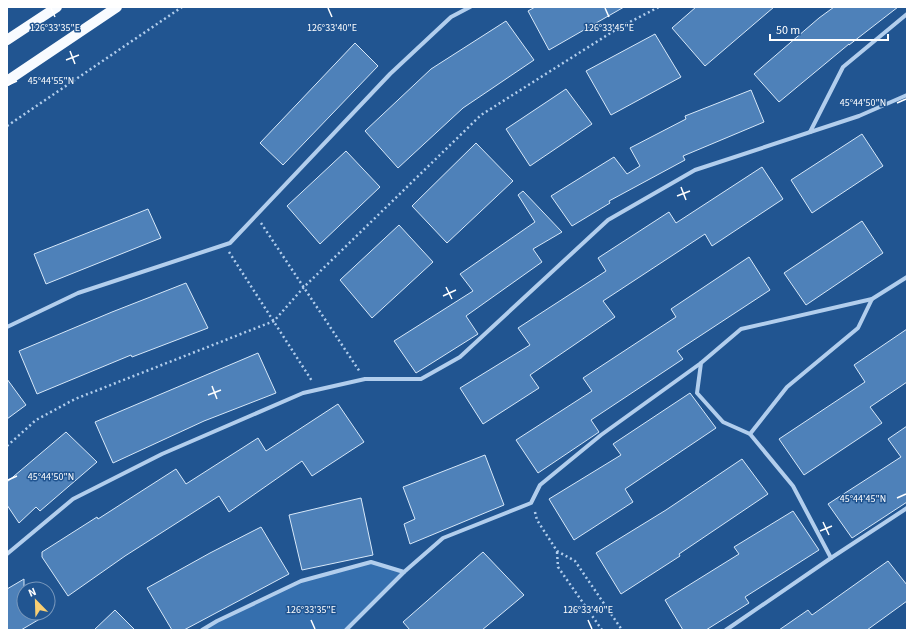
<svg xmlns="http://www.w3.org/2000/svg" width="914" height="637" viewBox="0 0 914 637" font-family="'Source Sans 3',sans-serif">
<rect width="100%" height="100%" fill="#215591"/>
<path fill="#356fae" d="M371,562L404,572L346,630H202L301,581Z"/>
<g fill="#4e81b9" stroke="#d7e8f9">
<path d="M535,7H624L549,50L528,11Z"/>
<path d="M696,7H774L705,66L672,28Z"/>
<path d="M834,7H898L849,45V44L779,102L754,74L819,18Z"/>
<path d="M506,21L534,60L463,108L398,168L365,131L431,69Z"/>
<path d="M655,34L681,77L611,115L586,71Z"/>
<path d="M355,43L378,66L283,165L260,143Z"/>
<path d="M566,89L592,124L530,166L506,129Z"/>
<path d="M751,90L764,122L683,156L685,160L609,201L610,203L572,226L551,196L614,157L627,174L640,166L630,148L686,119L685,116Z"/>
<path d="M862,134L883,166L812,213L791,180Z"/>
<path d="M476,143L513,181L447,243L412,206Z"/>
<path d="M346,151L380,187L320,244L287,206Z"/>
<path d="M762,167L783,199L712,246L705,234L603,301L615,317L530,375L539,388L483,424L460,388L530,345L518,328L606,271L598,258L669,212L676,223Z"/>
<path d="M523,191L562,232L533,249L542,262L466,316L478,334L416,373L394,341L473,291L460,274L535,222L518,195Z"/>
<path d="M148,209L161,238L46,284L34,254Z"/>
<path d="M862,221L883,253L806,305L784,273Z"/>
<path d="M399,225L433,262L372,318L340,280Z"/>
<path d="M749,257L770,290L677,351L683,359L591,420L599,432L538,473L516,440L592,391L583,378L676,317L671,309Z"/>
<path d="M186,283L208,328L132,357L131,355L37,394L19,351L112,312Z"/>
<path d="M907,329V382L870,407L882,423L804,475L779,439L865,382L854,365Z"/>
<path d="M258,353L276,393L204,421L113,463L95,422Z"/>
<path d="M7,379L26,405L7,419Z"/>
<path d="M690,393L716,428L625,489L633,502L574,540L549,499L621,455L613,444Z"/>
<path d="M338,404L364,442L312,476L302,461L229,512L219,496L125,556L68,596L42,557V552L97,517L98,519L176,469L186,484L258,438L266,451Z"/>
<path d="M907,426V502L852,538L828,504L901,457L888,439Z"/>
<path d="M66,432L97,462L40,511L36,507L19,523L7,505V482Z"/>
<path d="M485,455L504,505L410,544L404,524L415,519L403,487Z"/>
<path d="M742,459L768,494L679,554L680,556L621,594L596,553L666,510Z"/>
<path d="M361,498L373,555L302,570L289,515Z"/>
<path d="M793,511L819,550L745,597L749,603L706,630H683L665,600L739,554L734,547Z"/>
<path d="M261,527L289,574L184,630H172L147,588L210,553Z"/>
<path d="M483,552L524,595L482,630H410L403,622Z"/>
<path d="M888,561L907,585V601L867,630H779L808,610L812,615Z"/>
<path d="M24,579V613H50L21,630H7V589Z"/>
<path d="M115,610L135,630H94Z"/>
</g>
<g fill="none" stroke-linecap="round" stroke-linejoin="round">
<g stroke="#b2ceed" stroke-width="2.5" stroke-dasharray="2 3" stroke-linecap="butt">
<path d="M7,126L182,7"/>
<path d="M261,223L360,372"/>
<path d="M229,252L312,381"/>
<path d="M7,446L36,420L75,399L274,321L304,287L481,115L620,27L659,7"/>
<path d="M535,512L537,520L557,551L575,561L622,630"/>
<path d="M557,552L558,567L602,630"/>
</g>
<g stroke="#b2ceed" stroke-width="4">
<path d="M810,132L843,67L907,14"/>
<path d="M7,327L78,293L230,243L390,74L451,17L470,7"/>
<path d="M750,434L787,387L858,328L872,299"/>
<path d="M7,554L73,499L162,454L303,393L365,379H421L460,357L608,220L695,170L859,116L907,95"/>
<path d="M831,558L793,486L750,434L723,422L697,393L701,363L741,329L872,299L907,277"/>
<path d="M202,630L217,621L301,581L371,562L404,572L443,538L531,503L540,485L601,435L701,363"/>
<path d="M346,630L404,572"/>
<path d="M726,630L831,558L907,508"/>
</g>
<g stroke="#f8fbff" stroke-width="10">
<path d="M7,40L57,7"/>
<path d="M7,81L117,7"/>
</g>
</g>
<path fill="none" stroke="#fff" stroke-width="1.5" d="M51,8L55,17M328,8L332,17M605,8L609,17M70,51L75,64M66,60L79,55M8,85L17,81M897,103L906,99M681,187L686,200M677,196L690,191M446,287L452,299M443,296L456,290M212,386L217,399M208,395L221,390M8,480L17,476M897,498L906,494M823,522L829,535M820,531L832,526M311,620L315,629M588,620L592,629"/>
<g font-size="10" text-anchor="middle" fill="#fff" stroke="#215591" stroke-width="3" stroke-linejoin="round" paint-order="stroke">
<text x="55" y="31">126°33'35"E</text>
<text x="332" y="31">126°33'40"E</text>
<text x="609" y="31">126°33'45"E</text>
<text x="51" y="84">45°44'55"N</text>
<text x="863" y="106">45°44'50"N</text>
<text x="51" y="480">45°44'50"N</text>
<text x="863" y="502">45°44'45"N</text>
<text x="311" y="613">126°33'35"E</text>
<text x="588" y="613">126°33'40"E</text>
</g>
<rect width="914" height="637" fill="none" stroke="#ffffff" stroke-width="16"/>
<g transform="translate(36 601) rotate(337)"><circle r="19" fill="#215591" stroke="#7a99bd"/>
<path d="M0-3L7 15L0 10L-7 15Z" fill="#f9cf73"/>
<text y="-6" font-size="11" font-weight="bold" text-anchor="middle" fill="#ffffff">N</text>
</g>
<path d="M770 34v6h118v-6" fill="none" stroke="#ffffff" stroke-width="2"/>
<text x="776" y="34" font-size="12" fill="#ffffff" stroke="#215591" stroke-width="3" paint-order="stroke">50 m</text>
</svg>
